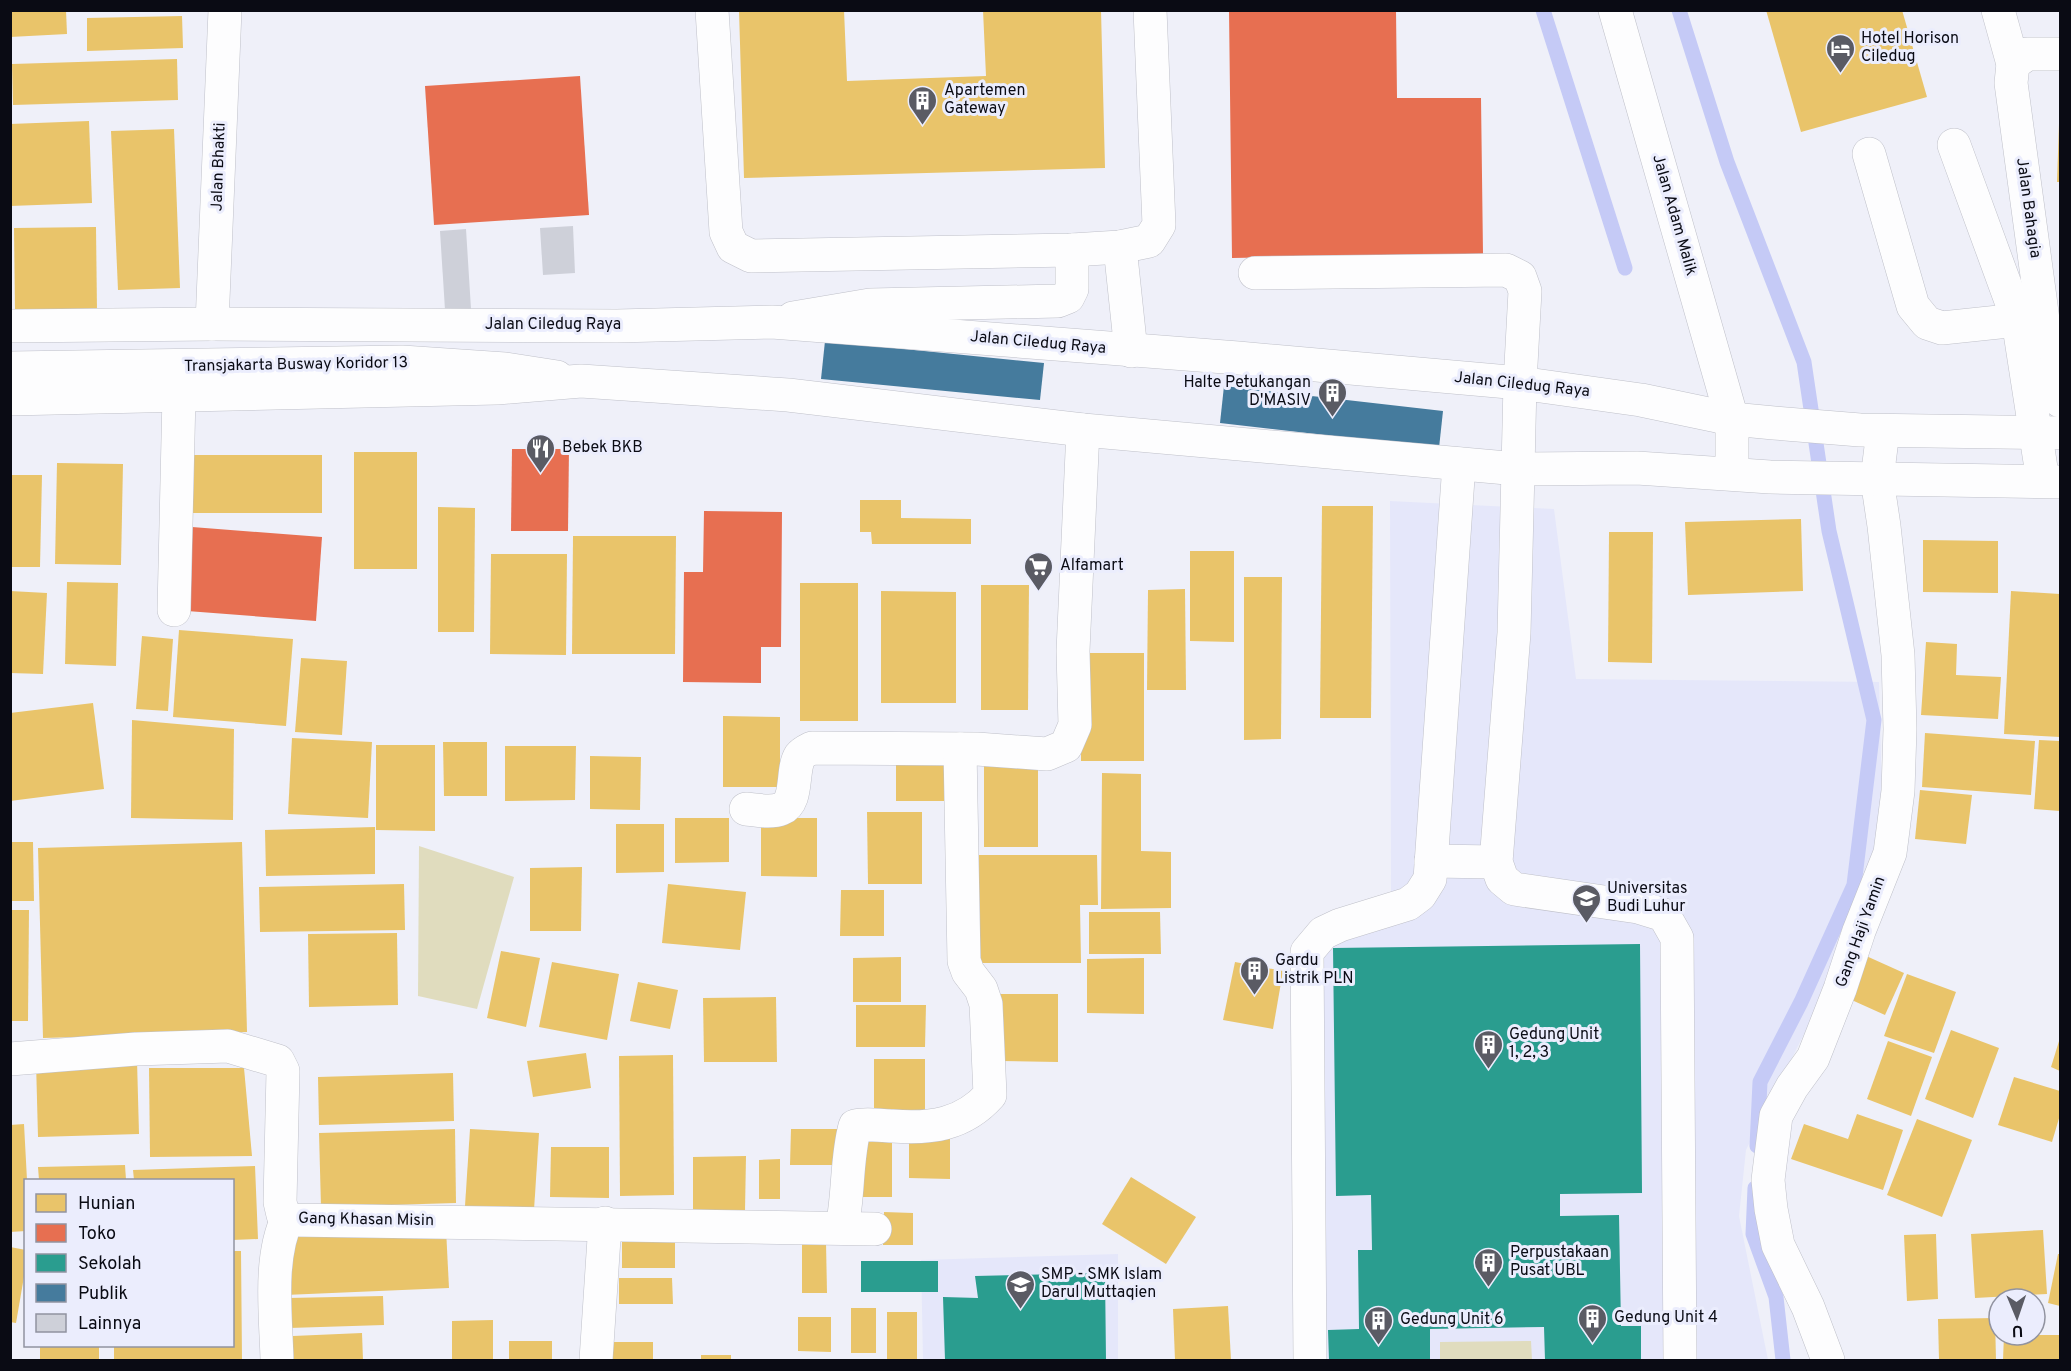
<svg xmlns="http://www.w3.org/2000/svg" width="2071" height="1371" viewBox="0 0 2071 1371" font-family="Overpass,sans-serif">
<rect width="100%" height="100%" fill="#eff0f9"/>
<g fill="#e5e7fa">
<path d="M1390,501L1554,509L1576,679L1879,682L1883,832L1826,990L1746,1150L1739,1216L1768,1360H1299L1302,940L1391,895Z"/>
<path d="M1118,1254V1360H923L921,1260Z"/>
</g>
<g fill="#e0dcbe">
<path d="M419,846L514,877L477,1009L418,996Z"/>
<path d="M1531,1341L1532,1360H1440V1342Z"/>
</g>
<g fill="#e9c46a">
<path d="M10,10H66L67,34L10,37Z"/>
<path d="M739,10H844L847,81L986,76L983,10H1101L1105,168L744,178Z"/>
<path d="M1766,10H1902L1927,97L1801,132Z"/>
<path d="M182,16L183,48L87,51V18Z"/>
<path d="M177,59L178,100L13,105L12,64Z"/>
<path d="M89,121L92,203L10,206V124Z"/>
<path d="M2059,124H2060V182H2057Z"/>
<path d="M174,129L180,288L118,290L111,131Z"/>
<path d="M96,227L97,311L15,313L14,228Z"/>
<rect x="354" y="452" width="63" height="117"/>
<rect x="188" y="455" width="134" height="58"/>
<path d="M57,463L123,464L121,565L55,564Z"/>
<path d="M10,475H42L40,567H10Z"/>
<path d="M860,500H901V518L971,519V544H872L871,532H860Z"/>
<path d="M1322,506H1373L1371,718H1320Z"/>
<path d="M438,507L475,508L474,632H438Z"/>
<path d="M1801,519L1803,591L1688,595L1685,522Z"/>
<path d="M1609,532H1653L1652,663L1608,662Z"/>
<path d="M573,536H676L675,654H572Z"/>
<path d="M1923,540L1998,541V593L1923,592Z"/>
<path d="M1190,551H1234V642L1190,641Z"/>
<path d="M491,554H567L566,655L490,654Z"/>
<path d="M1244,577H1282L1281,739L1244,740Z"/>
<path d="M67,582L118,583L116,666L65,664Z"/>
<rect x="800" y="583" width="58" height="138"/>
<path d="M981,585H1029L1028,710H981Z"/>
<path d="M1185,589L1186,690H1147L1148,590Z"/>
<path d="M10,591L47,593L43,674L10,673Z"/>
<path d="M881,591L956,592V703H881Z"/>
<path d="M2011,591L2060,594V737L2004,734Z"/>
<path d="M179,630L293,639L286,726L173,717Z"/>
<path d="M142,636L173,639L168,711L136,709Z"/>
<path d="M1926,642L1957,644L1956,675L2001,677L1998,719L1921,715Z"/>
<rect x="1081" y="653" width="63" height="108"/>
<path d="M301,658L347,661L342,735L295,732Z"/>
<path d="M93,703L104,789L10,801V713Z"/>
<path d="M723,716L780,717V787H723Z"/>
<path d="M132,720L234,729L233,820L131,818Z"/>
<path d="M1925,733L2035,741L2031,795L1922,787Z"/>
<path d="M292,738L372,742L368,818L288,814Z"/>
<path d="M2039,740L2060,741V811L2034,809Z"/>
<path d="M443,742H487V796H444Z"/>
<path d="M376,745H435V831L376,830Z"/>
<path d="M505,746H576L575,800L505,801Z"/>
<path d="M590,756L641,757L640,810L590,809Z"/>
<rect x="896" y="758" width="49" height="43"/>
<path d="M984,763L1038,764V847H984Z"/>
<path d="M1102,773L1141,774V851L1171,852V908L1101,909Z"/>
<path d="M1920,790L1972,795L1966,844L1915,839Z"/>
<path d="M867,812H922V884H868Z"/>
<path d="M675,818H729V862L675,863Z"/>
<path d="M761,818H817V877L761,876Z"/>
<path d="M616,824H664V872L616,873Z"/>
<path d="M375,827V874L266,876L265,830Z"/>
<path d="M10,842H33L34,901H10Z"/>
<path d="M242,842L247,1032L43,1038L38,848Z"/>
<path d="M974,855H1097L1098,905H1080L1081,963H974Z"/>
<path d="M582,867L581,931H530V868Z"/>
<path d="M404,884L405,930L260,932L259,887Z"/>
<path d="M668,884L746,892L740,950L662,943Z"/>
<path d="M841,890H884V936H840Z"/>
<path d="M10,910H29L28,1021H10Z"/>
<path d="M1089,912H1160L1161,954H1089Z"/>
<path d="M397,933L398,1005L309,1007L308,934Z"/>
<path d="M501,951L540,958L526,1027L487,1018Z"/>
<path d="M1864,955L1904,973L1885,1015L1845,997Z"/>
<path d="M901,957V1002H853V958Z"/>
<path d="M1144,958V1014L1087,1013V959Z"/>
<path d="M552,962L619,974L607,1040L539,1027Z"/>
<path d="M1235,962L1283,971L1273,1029L1223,1020Z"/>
<path d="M1907,974L1956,992L1934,1053L1884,1036Z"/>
<path d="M638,982L678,990L670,1029L630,1021Z"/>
<path d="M1000,994H1058V1062L1000,1061Z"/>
<path d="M776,997L777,1062H704L703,998Z"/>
<path d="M856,1005H926L925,1047H856Z"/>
<path d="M1951,1030L1999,1048L1973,1118L1925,1099Z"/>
<path d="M2060,1038V1071L2051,1067Z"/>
<path d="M1888,1041L1932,1057L1911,1116L1867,1099Z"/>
<path d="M586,1053L591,1088L533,1097L527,1061Z"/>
<path d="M673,1055L674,1195L620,1196L619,1056Z"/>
<rect x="874" y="1059" width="51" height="59"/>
<path d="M137,1060L139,1134L38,1137L36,1062Z"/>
<path d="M149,1068H244L252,1156L150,1157Z"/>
<path d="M453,1073L454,1121L319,1125L318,1077Z"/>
<path d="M2014,1077L2060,1091V1115L2052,1142L1998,1125Z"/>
<path d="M1857,1114L1903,1130L1883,1190L1791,1159L1804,1124L1848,1139Z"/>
<path d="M1917,1119L1972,1140L1942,1217L1887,1195Z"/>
<path d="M24,1124L27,1180H26V1231L10,1232V1125Z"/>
<path d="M455,1129L456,1203L321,1207L319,1133Z"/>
<path d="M470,1129L539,1133L534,1210L465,1206Z"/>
<path d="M791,1129H839V1165H790Z"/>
<path d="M909,1137H950V1179L909,1178Z"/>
<path d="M857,1139H892V1197H856Z"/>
<path d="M551,1147H609V1198L550,1197Z"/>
<path d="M746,1156L745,1211H693V1157Z"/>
<path d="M780,1159V1199H759V1160Z"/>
<path d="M125,1165L126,1180H39L38,1167Z"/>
<path d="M255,1166L258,1239L232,1240V1180H134L133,1170Z"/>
<path d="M1131,1177L1196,1217L1166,1264L1102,1224Z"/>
<path d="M884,1212L913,1213V1245H883Z"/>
<path d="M446,1229L449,1288L285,1295L283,1237Z"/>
<path d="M2043,1230L2047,1294L1975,1298L1971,1234Z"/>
<path d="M675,1232V1268H622V1233Z"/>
<path d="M1936,1234L1938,1299L1907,1301L1904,1235Z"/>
<path d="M802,1242H826L827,1293H802Z"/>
<path d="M10,1247L26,1250V1265L16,1323L10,1322Z"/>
<path d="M232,1251H241L242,1360H114V1346H232Z"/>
<path d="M2058,1254H2060V1306L2048,1303Z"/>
<path d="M619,1278H672L673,1304H619Z"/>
<path d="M383,1296L384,1325L289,1328L288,1298Z"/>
<path d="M1228,1306L1231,1360H1175L1173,1309Z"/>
<rect x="851" y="1308" width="25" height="45"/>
<rect x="887" y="1312" width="30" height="48"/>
<path d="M798,1317H831V1352L798,1351Z"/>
<path d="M1995,1318L1996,1360H1939L1938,1319Z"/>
<path d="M493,1320V1360H452V1321Z"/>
<path d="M362,1333L363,1360H293V1336Z"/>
<path d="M2004,1335H2060V1360H2003Z"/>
<rect x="509" y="1341" width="43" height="19"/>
<rect x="604" y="1342" width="49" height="18"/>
<path d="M40,1346H99V1360L40,1359Z"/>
<rect x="701" y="1355" width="30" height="5"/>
</g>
<g fill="#e76f51">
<path d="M1229,10H1396L1397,98H1481L1483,254L1232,258Z"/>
<path d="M580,76L589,215L434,225L425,86Z"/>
<path d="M512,449H569L568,531H511Z"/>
<path d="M704,511L782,512L781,647H761V683L683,682L684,572H703Z"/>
<path d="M192,527L322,537L316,621L187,611Z"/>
</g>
<g fill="#2a9d8f">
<path d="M1640,944L1642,1193L1560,1194V1216L1619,1215L1621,1326H1641V1360H1545L1544,1327L1430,1329V1360H1329L1328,1330L1359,1329L1358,1250H1372L1371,1195L1336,1196L1333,948Z"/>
<rect x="861" y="1261" width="77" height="31"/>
<path d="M1105,1273L1106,1360H945L943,1297L978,1298L975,1276Z"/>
</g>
<g fill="#457b9d">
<path d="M825,341L1044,363L1040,400L821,379Z"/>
<path d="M1224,386L1443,411L1439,448L1220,423Z"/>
</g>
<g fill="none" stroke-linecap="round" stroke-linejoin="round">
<g stroke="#c5caf6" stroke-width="15">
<path d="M1543,10L1625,268"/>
<path d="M1679,10L1727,162L1804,362L1829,531L1874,720L1854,885L1801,1002L1760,1082L1757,1146"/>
<path d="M1755,1188L1753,1234L1776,1297L1783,1360"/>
</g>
</g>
<g fill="#ced0d9">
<path d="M573,226L575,273L543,275L540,228Z"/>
<path d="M466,229L471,309L445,310L440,231Z"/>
</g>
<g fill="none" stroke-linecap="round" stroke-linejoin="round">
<defs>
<g id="minor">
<path d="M712,10L726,232L733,247L751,256L1072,250L1120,247L1149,241L1159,225L1150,10"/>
<path d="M1615,10L1732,419"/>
<path d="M1998,10L2013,64"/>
<path d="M2060,54H2027L2013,64L2011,83L2048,357L2060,401"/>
<path d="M1954,145L2018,320"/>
<path d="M1869,154L1913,306L1927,323L1942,328L2018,320L2043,481"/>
<path d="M1120,247L1131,351"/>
<path d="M1255,273L1506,270L1520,277L1525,291L1520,383"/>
<path d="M793,318L870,305L1058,301L1068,297L1072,289V250"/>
<path d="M212,324L225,10"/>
<path d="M10,368L402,362L505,369L557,377"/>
<path d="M1518,469L1514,633L1496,862L1502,879L1514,889L1638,907L1664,915L1677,938L1680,1360"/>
<path d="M174,610L179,395"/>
<path d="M746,809C756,810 771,813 781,809C799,802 791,770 800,756C803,752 808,750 812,748L977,749L1047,754L1066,746L1075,725L1073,651L1083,430"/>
<path d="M1431,861L1496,862"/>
<path d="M10,1059L136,1049L228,1046L278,1061L283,1071L280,1202L283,1215L292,1220L875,1229"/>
<path d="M842,1227C849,1194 846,1159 855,1126C867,1123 879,1126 892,1126C931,1129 963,1125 990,1095L986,1004L981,989L968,972L964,961L960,749"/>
<path d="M277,1360C276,1316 268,1258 288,1217"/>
<path d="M596,1360L605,1223"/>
<path d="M1310,1360L1307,952L1323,933L1340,925L1408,904L1420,895L1430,879L1459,464"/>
<path d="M1828,1360L1808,1307L1778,1245L1771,1209L1768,1180L1776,1116L1792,1087L1813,1058L1840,989L1859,931L1890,853L1898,791L1900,729L1898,655L1884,526L1877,479L1883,431"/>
</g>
<g id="major">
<path d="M10,326L212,324L617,326L772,322L1238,358L1520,383L1641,400L1732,419L1774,423L1860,430L2060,433"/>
<path d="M10,399L497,388L581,381L788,395L1083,430L1518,469L1637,468L1770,477L2060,482"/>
<path d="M1518,469L1520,383"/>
<path d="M1732,473V419"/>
</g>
</defs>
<use href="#minor" stroke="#bfc0c9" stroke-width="34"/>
<use href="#major" stroke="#bfc0c9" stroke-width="34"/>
<use href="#minor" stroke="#fdfdfe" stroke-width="33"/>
<use href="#major" stroke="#fdfdfe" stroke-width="33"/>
</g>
<defs>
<symbol id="hotel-pin" viewBox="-11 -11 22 30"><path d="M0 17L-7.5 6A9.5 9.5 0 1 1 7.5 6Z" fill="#5a5b64" stroke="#ebedfd"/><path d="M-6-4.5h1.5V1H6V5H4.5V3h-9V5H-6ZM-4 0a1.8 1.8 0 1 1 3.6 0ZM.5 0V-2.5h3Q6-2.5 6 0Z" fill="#fff"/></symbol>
<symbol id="building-pin" viewBox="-11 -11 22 30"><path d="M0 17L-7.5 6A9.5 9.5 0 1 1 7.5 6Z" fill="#5a5b64" stroke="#ebedfd"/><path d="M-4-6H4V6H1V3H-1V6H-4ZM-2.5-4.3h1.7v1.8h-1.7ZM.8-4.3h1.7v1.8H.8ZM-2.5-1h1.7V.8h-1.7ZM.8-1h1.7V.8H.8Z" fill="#fff"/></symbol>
<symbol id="restaurant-pin" viewBox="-11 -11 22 30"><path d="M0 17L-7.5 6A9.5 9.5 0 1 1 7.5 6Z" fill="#5a5b64" stroke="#ebedfd"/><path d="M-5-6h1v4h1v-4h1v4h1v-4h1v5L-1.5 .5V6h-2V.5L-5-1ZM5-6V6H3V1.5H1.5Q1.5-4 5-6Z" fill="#fff"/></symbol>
<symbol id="supermarket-pin" viewBox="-11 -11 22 30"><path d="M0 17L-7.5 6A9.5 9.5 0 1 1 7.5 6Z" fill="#5a5b64" stroke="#ebedfd"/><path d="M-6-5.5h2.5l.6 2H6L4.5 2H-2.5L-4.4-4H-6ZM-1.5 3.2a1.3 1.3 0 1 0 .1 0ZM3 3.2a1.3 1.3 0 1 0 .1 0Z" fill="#fff"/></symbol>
<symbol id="university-pin" viewBox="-11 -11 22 30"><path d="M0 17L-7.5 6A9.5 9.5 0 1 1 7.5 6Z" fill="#5a5b64" stroke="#ebedfd"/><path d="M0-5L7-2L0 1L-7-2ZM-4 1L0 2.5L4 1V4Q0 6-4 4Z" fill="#fff"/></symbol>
<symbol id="school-pin" viewBox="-11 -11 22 30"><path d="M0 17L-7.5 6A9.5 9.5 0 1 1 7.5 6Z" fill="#5a5b64" stroke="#ebedfd"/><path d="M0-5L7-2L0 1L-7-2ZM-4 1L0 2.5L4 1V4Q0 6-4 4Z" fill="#fff"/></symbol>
</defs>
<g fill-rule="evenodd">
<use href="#hotel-pin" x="1824" y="32" width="33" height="45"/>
<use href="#building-pin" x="906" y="84" width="33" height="45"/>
<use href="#building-pin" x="1316" y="376" width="33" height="45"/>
<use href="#restaurant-pin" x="524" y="432" width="33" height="45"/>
<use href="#supermarket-pin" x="1022" y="550" width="33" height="45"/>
<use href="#university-pin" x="1570" y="882" width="33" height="45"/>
<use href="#building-pin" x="1238" y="954" width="33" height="45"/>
<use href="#building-pin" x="1472" y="1028" width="33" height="45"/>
<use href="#building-pin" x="1472" y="1246" width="33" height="45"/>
<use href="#school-pin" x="1004" y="1268" width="33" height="45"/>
<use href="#building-pin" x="1576" y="1302" width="33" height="45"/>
<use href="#building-pin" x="1362" y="1304" width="33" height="45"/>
</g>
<g text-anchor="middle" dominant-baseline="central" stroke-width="6" stroke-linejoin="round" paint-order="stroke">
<g font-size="16" fill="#0a0b14" stroke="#ebedfd" text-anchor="start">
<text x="1861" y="39">Hotel Horison<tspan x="1861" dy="18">Ciledug</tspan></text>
<text x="944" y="91">Apartemen<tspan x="944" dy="18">Gateway</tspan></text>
<text x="1311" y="383" text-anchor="end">Halte Petukangan<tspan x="1311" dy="18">D'MASIV</tspan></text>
<text x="562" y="448">Bebek BKB</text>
<text x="1060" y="566">Alfamart</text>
<text x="1607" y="889">Universitas<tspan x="1607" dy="18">Budi Luhur</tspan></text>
<text x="1275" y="961">Gardu<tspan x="1275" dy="18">Listrik PLN</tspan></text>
<text x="1509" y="1035">Gedung Unit<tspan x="1509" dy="18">1, 2, 3</tspan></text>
<text x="1510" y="1253">Perpustakaan<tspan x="1510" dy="18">Pusat UBL</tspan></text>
<text x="1041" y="1275">SMP - SMK Islam<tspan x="1041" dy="18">Darul Muttaqien</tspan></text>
<text x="1614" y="1318">Gedung Unit 4</text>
<text x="1400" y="1320">Gedung Unit 6</text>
</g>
<g font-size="16" fill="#0a0b14" stroke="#ebedfd">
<text transform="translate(219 167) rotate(-88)">Jalan Bhakti</text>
<text transform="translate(2028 208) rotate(82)">Jalan Bahagia</text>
<text transform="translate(1674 215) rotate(74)">Jalan Adam Malik</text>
<text x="553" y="325">Jalan Ciledug Raya</text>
<text transform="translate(1038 343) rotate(5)">Jalan Ciledug Raya</text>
<text transform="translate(296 365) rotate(-1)">Transjakarta Busway Koridor 13</text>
<text transform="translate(1522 385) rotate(6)">Jalan Ciledug Raya</text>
<text transform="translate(1861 932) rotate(-70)">Gang Haji Yamin</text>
<text transform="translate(366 1220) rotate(1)">Gang Khasan Misin</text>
</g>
</g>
<rect width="2071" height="1371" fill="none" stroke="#0a0b14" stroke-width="24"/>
<rect x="24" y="1179" width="210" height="168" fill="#ebedfd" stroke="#9193a0" stroke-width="1.5"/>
<rect x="36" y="1194" width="30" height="18" fill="#e9c46a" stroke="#9193a0" stroke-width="1.5"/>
<text x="78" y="1209" font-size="18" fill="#0a0b14">Hunian</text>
<rect x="36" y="1224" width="30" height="18" fill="#e76f51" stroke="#9193a0" stroke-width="1.5"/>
<text x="78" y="1239" font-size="18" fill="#0a0b14">Toko</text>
<rect x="36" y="1254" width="30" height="18" fill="#2a9d8f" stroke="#9193a0" stroke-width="1.5"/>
<text x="78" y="1269" font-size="18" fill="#0a0b14">Sekolah</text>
<rect x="36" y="1284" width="30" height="18" fill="#457b9d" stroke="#9193a0" stroke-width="1.5"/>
<text x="78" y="1299" font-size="18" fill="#0a0b14">Publik</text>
<rect x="36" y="1314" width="30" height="18" fill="#ced0d9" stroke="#9193a0" stroke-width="1.5"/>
<text x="78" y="1329" font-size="18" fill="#0a0b14">Lainnya</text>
<g transform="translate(2017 1317) rotate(178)"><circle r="28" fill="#ebedfd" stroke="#9193a0" stroke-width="1.5"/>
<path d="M0-4.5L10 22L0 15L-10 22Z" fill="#5a5b64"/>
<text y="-9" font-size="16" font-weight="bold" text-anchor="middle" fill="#0a0b14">U</text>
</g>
</svg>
